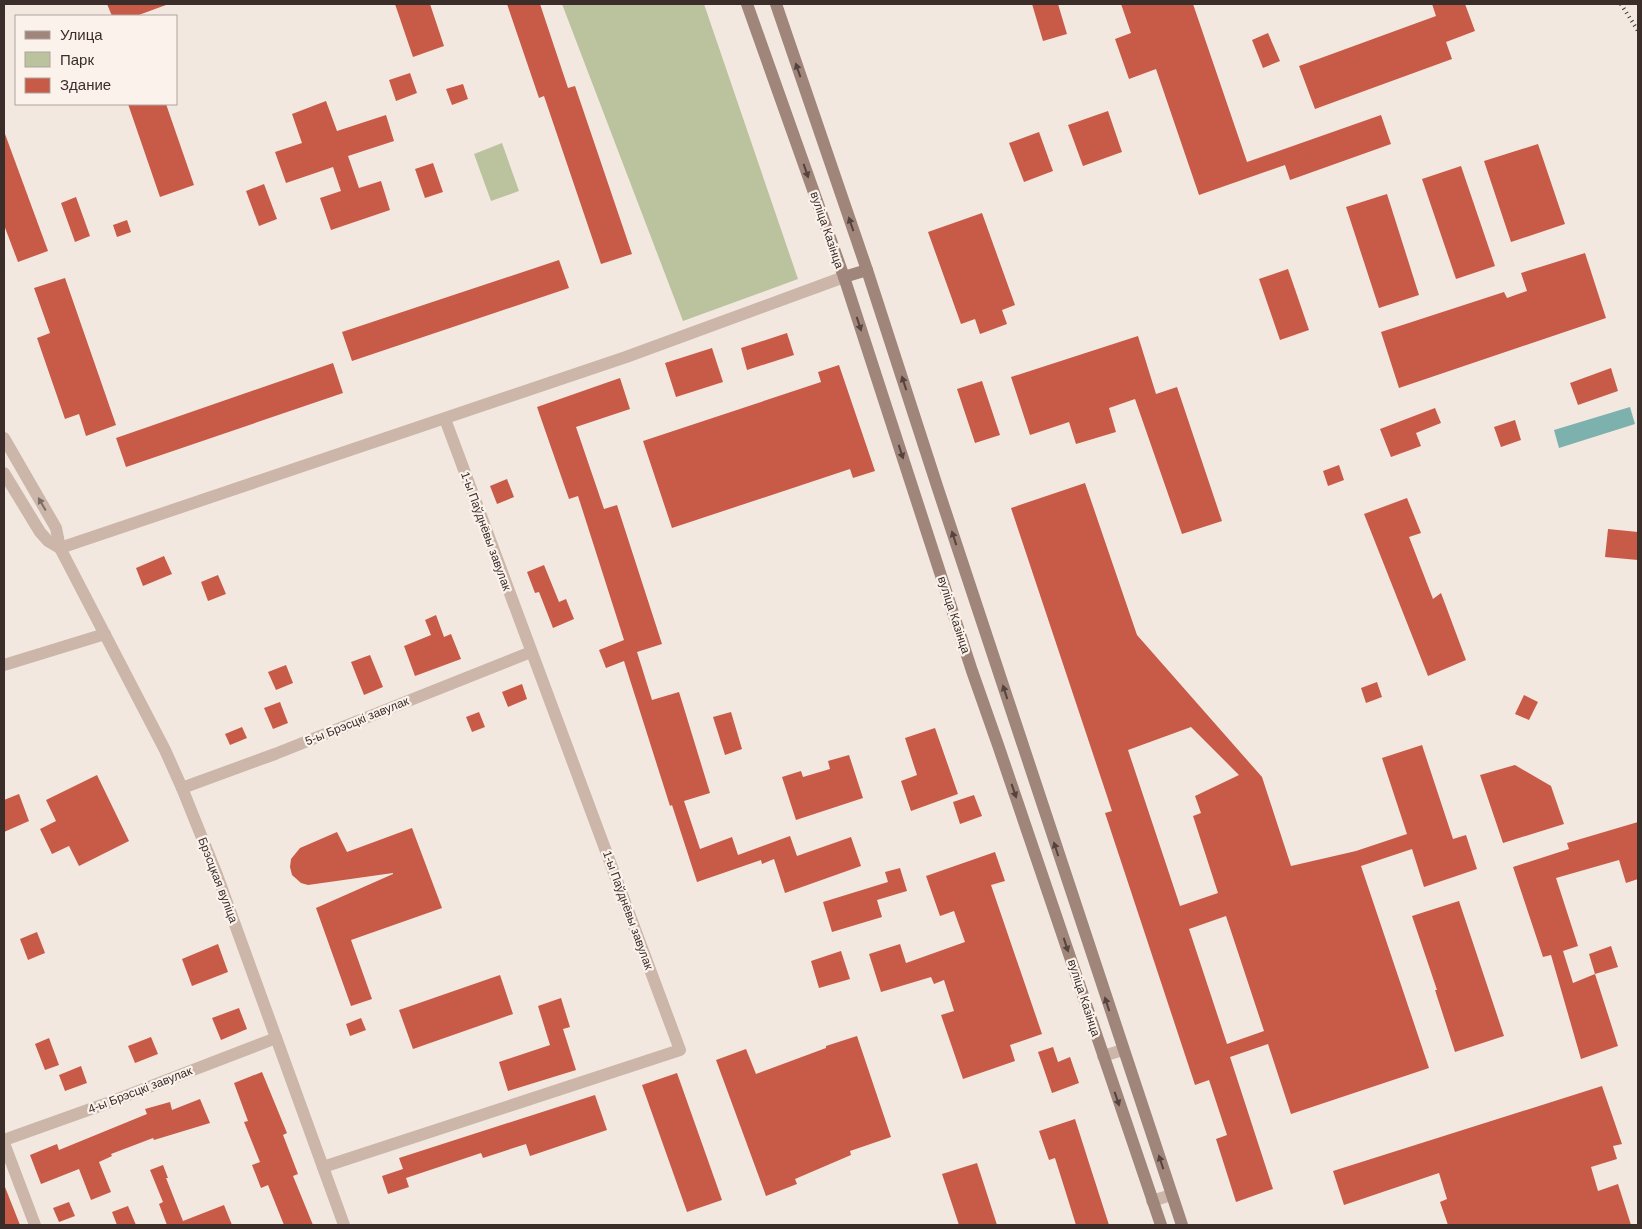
<svg xmlns="http://www.w3.org/2000/svg" width="1642" height="1229" viewBox="0 0 1642 1229" font-family="Helvetica,sans-serif">
<rect width="100%" height="100%" fill="#f3e8df"/>
<g fill="#bbc39e">
<path d="M562,4H704L798,279L683,321Z"/>
<path d="M502,143L519,191L491,201L474,154Z"/>
</g>
<path fill="#7db1ae" d="M1630,407L1635,424L1559,448L1554,430Z"/>
<g fill="#c85a48" fill-rule="evenodd">
<path d="M107,4H166V5L136,16H112Z"/>
<path d="M395,4H430L444,46L413,57Z"/>
<path d="M507,4H540L568,88L575,86L632,254L601,264L544,96L539,98Z"/>
<path d="M1032,4H1058L1067,34L1043,41Z"/>
<path d="M1121,4H1193L1247,162L1381,115L1391,144L1290,180L1285,165L1199,195L1156,69L1129,79L1115,39L1131,33Z"/>
<path d="M1432,4H1465L1475,31L1446,42L1452,59L1315,109L1299,66L1436,16Z"/>
<path d="M1268,33L1280,61L1263,68L1252,40Z"/>
<path d="M410,73L417,93L396,101L389,80Z"/>
<path d="M463,84L468,99L452,105L446,89Z"/>
<path d="M326,101L337,131L386,115L394,141L348,156L359,188L381,181L390,210L331,230L320,198L341,191L333,167L286,183L275,152L302,143L292,114Z"/>
<path d="M128,104H166L194,185L160,197Z"/>
<path d="M1108,111L1122,152L1083,166L1068,125Z"/>
<path d="M1039,132L1053,171L1024,182L1009,143Z"/>
<path d="M4,134H5L48,251L18,262L4,225Z"/>
<path d="M1538,144L1565,224L1511,242L1484,161Z"/>
<path d="M433,163L443,192L425,198L415,169Z"/>
<path d="M1461,166L1495,266L1456,279L1422,179Z"/>
<path d="M264,184L277,219L259,226L246,191Z"/>
<path d="M1387,194L1419,295L1379,308L1346,207Z"/>
<path d="M76,197L90,236L75,242L61,203Z"/>
<path d="M982,213L1015,305L1002,310L1007,324L980,334L975,319L961,324L928,232Z"/>
<path d="M127,220L131,232L117,237L113,225Z"/>
<path d="M1585,253L1606,318L1399,388L1381,332L1504,292L1507,298L1527,291L1521,273Z"/>
<path d="M559,260L569,288L352,361L342,332Z"/>
<path d="M1288,269L1309,330L1280,340L1259,279Z"/>
<path d="M65,278L116,425L86,436L79,414L65,419L37,338L50,333L34,288Z"/>
<path d="M787,333L794,355L747,370L741,348Z"/>
<path d="M1138,336L1156,394L1177,387L1222,521L1182,534L1135,399L1109,408L1116,432L1076,444L1069,422L1030,435L1011,377Z"/>
<path d="M712,348L723,382L676,397L665,363Z"/>
<path d="M333,363L343,393L126,467L116,438Z"/>
<path d="M839,365L875,471L853,478L850,469L672,528L643,441L821,382L818,372Z"/>
<path d="M1611,368L1618,391L1578,405L1570,383Z"/>
<path d="M620,378L630,409L576,427L604,509L617,505L662,644L637,652L652,700L679,692L710,793L684,801L700,849L732,837L738,855L790,836L797,856L851,837L861,866L785,893L774,859L762,864L761,860L697,882L672,805L670,806L624,661L606,668L599,650L624,640L578,496L569,499L537,407Z"/>
<path d="M982,381L1000,435L975,443L957,389Z"/>
<path d="M1435,408L1441,423L1416,433L1421,446L1391,457L1380,429Z"/>
<path d="M1515,420L1521,440L1501,447L1494,427Z"/>
<path d="M1339,465L1344,480L1328,486L1323,471Z"/>
<path d="M507,479L514,497L497,504L490,486Z"/>
<path d="M1085,483L1137,635L1262,777L1291,866L1356,851L1407,834L1382,758L1422,745L1453,839L1466,835L1477,869L1424,887L1412,849L1361,866L1429,1068L1291,1114L1268,1044L1230,1057L1273,1189L1236,1202L1216,1139L1227,1135L1209,1080L1195,1085L1105,813L1112,811L1011,508ZM1191,727L1239,775L1195,796L1201,813L1193,816L1218,893L1180,906L1128,750ZM1226,916L1264,1031L1227,1044L1189,929Z"/>
<path d="M1407,498L1421,533L1409,537L1433,599L1441,593L1466,660L1428,676L1364,514Z"/>
<path d="M1608,529L1638,532V560L1605,557Z"/>
<path d="M164,556L172,574L143,586L136,568Z"/>
<path d="M544,565L559,602L566,599L574,619L553,628L539,592L535,593L527,572Z"/>
<path d="M218,575L226,594L208,601L201,582Z"/>
<path d="M436,615L444,637L451,634L461,659L415,676L404,646L431,635L425,620Z"/>
<path d="M370,655L383,687L364,695L351,662Z"/>
<path d="M286,665L293,683L276,690L268,672Z"/>
<path d="M1377,682L1382,697L1366,703L1361,688Z"/>
<path d="M522,684L527,699L508,707L502,692Z"/>
<path d="M1524,695L1538,702L1529,720L1515,714Z"/>
<path d="M280,702L288,723L273,729L264,708Z"/>
<path d="M479,712L485,727L472,732L466,717Z"/>
<path d="M731,712L742,749L725,755L713,717Z"/>
<path d="M242,727L247,738L230,745L225,734Z"/>
<path d="M935,728L958,794L911,811L901,781L917,775L905,738Z"/>
<path d="M849,755L863,798L796,820L782,777L801,771L803,777L830,769L828,761Z"/>
<path d="M1515,765L1551,786L1564,824L1503,843L1480,775Z"/>
<path d="M97,775L129,841L79,866L69,846L52,854L40,829L56,821L46,800Z"/>
<path d="M19,794L29,821L4,832V800Z"/>
<path d="M974,795L982,816L960,824L953,802Z"/>
<path d="M1638,822V879L1626,883L1619,860L1556,878L1578,946L1563,951L1573,983L1595,974L1618,1046L1581,1059L1551,955L1543,957L1513,867L1569,849L1567,843Z"/>
<path d="M412,828L442,908L351,940L372,999L351,1006L316,908L393,874V873L308,885L301,883L292,875L290,867L291,859L300,848L337,832L347,852Z"/>
<path d="M995,852L1005,881L991,885L1042,1034L1010,1045L1015,1061L963,1079L941,1015L954,1011L944,980L934,984L931,977L881,992L869,954L900,944L906,963L965,942L954,911L940,916L926,876Z"/>
<path d="M900,868L907,891L877,900L882,917L832,932L823,902L888,882L885,872Z"/>
<path d="M1459,901L1504,1036L1455,1052L1435,990H1437L1412,916Z"/>
<path d="M37,932L45,953L28,960L20,939Z"/>
<path d="M218,944L228,972L192,986L182,959Z"/>
<path d="M1611,946L1618,967L1595,974L1589,954Z"/>
<path d="M841,951L850,979L819,988L811,961Z"/>
<path d="M500,975L513,1014L413,1049L399,1010Z"/>
<path d="M561,998L570,1027L563,1029L576,1070L508,1091L499,1062L550,1045L538,1006Z"/>
<path d="M239,1008L247,1029L221,1040L212,1018Z"/>
<path d="M361,1018L366,1030L350,1036L346,1024Z"/>
<path d="M857,1036L891,1137L850,1151L851,1155L795,1179L797,1184L766,1196L716,1060L746,1049L756,1074L826,1048V1046Z"/>
<path d="M151,1037L158,1054L135,1063L128,1046Z"/>
<path d="M49,1038L59,1065L45,1070L35,1044Z"/>
<path d="M1053,1047L1058,1062L1070,1057L1079,1083L1052,1093L1038,1052Z"/>
<path d="M81,1066L87,1083L65,1091L59,1075Z"/>
<path d="M262,1072L287,1133L283,1135L298,1174L293,1176L313,1225H284L268,1185L261,1188L252,1165L260,1162L244,1122L248,1121L234,1083Z"/>
<path d="M677,1073L722,1200L687,1212L642,1085Z"/>
<path d="M1602,1086L1622,1144L1613,1146L1617,1159L1591,1167L1598,1191L1618,1184L1631,1225H1448L1440,1202L1447,1199L1439,1173L1344,1205L1333,1171Z"/>
<path d="M595,1095L607,1130L530,1156L526,1144L483,1158L481,1153L406,1178L409,1187L388,1194L382,1176L403,1169L399,1158Z"/>
<path d="M200,1099L210,1123L154,1140L153,1138L111,1154L112,1156L99,1162L111,1192L91,1200L79,1169L41,1184L30,1155L57,1144L59,1150L147,1114L145,1109L170,1102L172,1110Z"/>
<path d="M1075,1119L1089,1163L1109,1225H1076L1055,1158L1049,1160L1039,1131Z"/>
<path d="M977,1163L997,1225H959L942,1174Z"/>
<path d="M163,1165L168,1178H166L183,1221L224,1205L232,1225H167L159,1204L163,1202L150,1170Z"/>
<path d="M4,1187H5L20,1225H4Z"/>
<path d="M69,1202L75,1216L59,1222L53,1208Z"/>
<path d="M128,1206L136,1225H117L112,1212Z"/>
</g>
<g fill="none" stroke-linecap="round" stroke-linejoin="round">
<g stroke="#ccb6aa" stroke-width="12">
<path d="M4,438L56,528L60,548"/>
<path d="M4,473L40,532L48,541L60,548"/>
<path d="M4,665L105,634"/>
<path d="M182,788L275,754L531,652"/>
<path d="M1103,1056L1123,1050"/>
<path d="M4,1140L102,1105L276,1038"/>
<path d="M4,1143L35,1225"/>
<path d="M323,1167L680,1050L445,419"/>
<path d="M1152,1201L1171,1195"/>
</g>
<path stroke="#ccb6aa" stroke-width="12" d="M344,1225L217,875L182,788L165,750L60,548L626,357L844,277"/>
<g stroke="#a0857b" stroke-width="12">
<path d="M747,4L844,277L972,671L998,745L1161,1225"/>
<path d="M776,4L867,270L938,489L1182,1225"/>
<path d="M844,277L867,270"/>
</g>
<path stroke="#3a2d2a" stroke-width="4" stroke-dasharray="1 4" stroke-linecap="butt" d="M1621,4L1638,31"/>
</g>
<defs><path id="oneway-solid" d="M-6-.8H1V-3.2L6.5 0L1 3.2V.8H-6Z" transform="scale(1.25)"/></defs>
<g fill="#54433e">
<use href="#oneway-solid" transform="translate(798 70) rotate(-109)"/>
<use href="#oneway-solid" transform="translate(806 171) rotate(71)"/>
<use href="#oneway-solid" transform="translate(851 224) rotate(-109)"/>
<use href="#oneway-solid" transform="translate(859 324) rotate(72)"/>
<use href="#oneway-solid" transform="translate(904 383) rotate(-108)"/>
<use href="#oneway-solid" transform="translate(901 452) rotate(72)"/>
<use href="#oneway-solid" transform="translate(954 538) rotate(-108)"/>
<use href="#oneway-solid" transform="translate(1005 692) rotate(-108)"/>
<use href="#oneway-solid" transform="translate(1014 791) rotate(71)"/>
<use href="#oneway-solid" transform="translate(1056 849) rotate(-108)"/>
<use href="#oneway-solid" transform="translate(1066 945) rotate(72)"/>
<use href="#oneway-solid" transform="translate(1107 1004) rotate(-108)"/>
<use href="#oneway-solid" transform="translate(1117 1099) rotate(71)"/>
<use href="#oneway-solid" transform="translate(1161 1162) rotate(-108)"/>
</g>
<use fill="#7c6b64" href="#oneway-solid" transform="translate(42 504) rotate(-120)"/>
<g text-anchor="middle" dominant-baseline="central" stroke-width="4.5" stroke-linejoin="round" paint-order="stroke">
<g font-size="12" fill="#3a2d2a" stroke="#fbf2ec">
<text transform="translate(827 230) rotate(71)">вуліца Казінца</text>
<text transform="translate(486 531) rotate(70)">1-ы Паўднёвы завулак</text>
<text transform="translate(954 615) rotate(72)">вуліца Казінца</text>
<text transform="translate(357 721) rotate(-22)">5-ы Брэсцкі завулак</text>
<text transform="translate(218 880) rotate(69)">Брэсцкая вуліца</text>
<text transform="translate(628 910) rotate(70)">1-ы Паўднёвы завулак</text>
<text transform="translate(1084 998) rotate(72)">вуліца Казінца</text>
<text transform="translate(140 1090) rotate(-21)">4-ы Брэсцкі завулак</text>
</g>
</g>
<rect width="1642" height="1229" fill="none" stroke="#3a2d2a" stroke-width="10"/>
<rect x="15" y="15" width="162" height="90" fill="#fbf2ec" stroke="#aea39e"/>
<rect x="25" y="31" width="25" height="8" fill="#a0857b" stroke="#aea39e"/>
<text x="60" y="40" font-size="15" fill="#3a2d2a">Улица</text>
<rect x="25" y="52" width="25" height="15" fill="#bbc39e" stroke="#aea39e"/>
<text x="60" y="65" font-size="15" fill="#3a2d2a">Парк</text>
<rect x="25" y="78" width="25" height="15" fill="#c85a48" stroke="#aea39e"/>
<text x="60" y="90" font-size="15" fill="#3a2d2a">Здание</text>
</svg>
